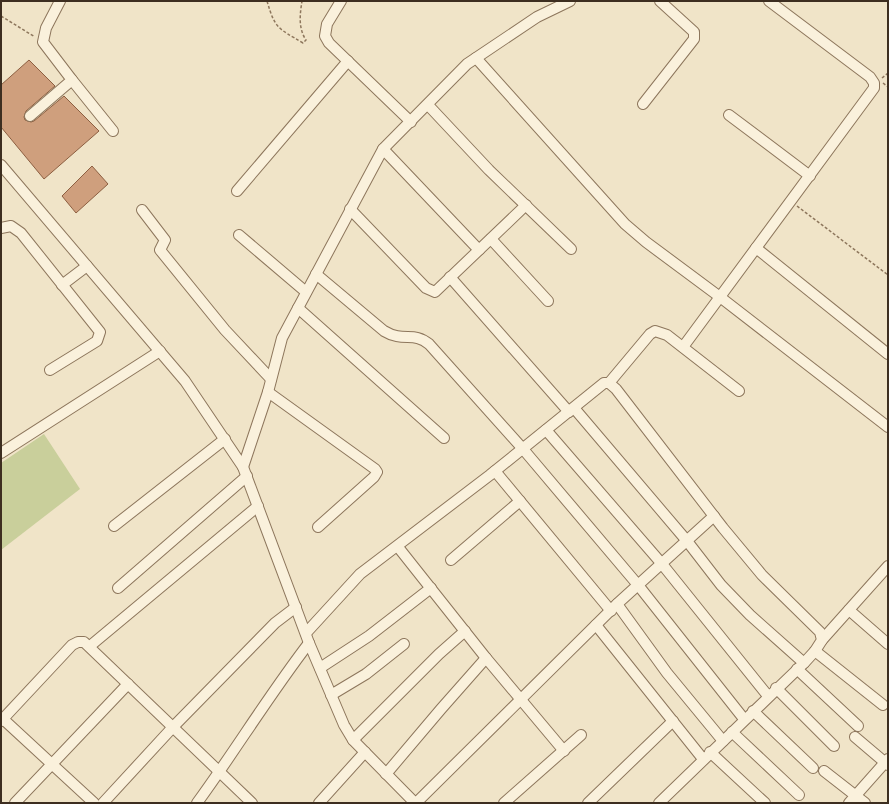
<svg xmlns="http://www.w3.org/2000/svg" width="889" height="804" viewBox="0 0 889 804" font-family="'Libre Baskerville',serif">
<rect width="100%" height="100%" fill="#f0e4c8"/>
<path fill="#c9cf9b" d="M44,434L80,489L1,550V463Z"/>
<g fill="#cf9f7d" stroke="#8d5f41">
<path d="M29,60L55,86L26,111L24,117L25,120L31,122L34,121L64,96L99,131L44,179L1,127V85Z"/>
<path d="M92,166L108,184L76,213L62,196Z"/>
</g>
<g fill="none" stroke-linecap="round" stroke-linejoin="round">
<defs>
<g id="minor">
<path d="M341,1L327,24L325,36L329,43L411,122"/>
<path d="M476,58L625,224L646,242L720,297L888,427"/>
<path d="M72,80L113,131"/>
<path d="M643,104L694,39V32L660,1"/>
<path d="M428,105L489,170L571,249"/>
<path d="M729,115L810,176"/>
<path d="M30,116L72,80L43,42L46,28L60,1"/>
<path d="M383,149L479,250"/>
<path d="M1,165L185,381L243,467L309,643L344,725L353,740L415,803"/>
<path d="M237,191L348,61"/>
<path d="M350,209L426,288L435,292L526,205"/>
<path d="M142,210L165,240L160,250L225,330L271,379"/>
<path d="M1,228L11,226L21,233L100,332L97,341L50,370"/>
<path d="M239,235L306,292"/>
<path d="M491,239L548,301"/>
<path d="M756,248L888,354"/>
<path d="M316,274L384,331C404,343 413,331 429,344L523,449L638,585L744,719"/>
<path d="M450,277L569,412"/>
<path d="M62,285L87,266"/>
<path d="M298,308L444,438"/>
<path d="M683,347L874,88V83L870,77L769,1"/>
<path d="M609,383L650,334L655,331L667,335L739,391"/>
<path d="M268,392L375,469L377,472L374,477L318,527"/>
<path d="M574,408L687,541L721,585L750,615L804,663"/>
<path d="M546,430L662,564L768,696"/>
<path d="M1,453L160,351"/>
<path d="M243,467L268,392L282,338L383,149L467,64L537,17L570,1"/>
<path d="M495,471L611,611"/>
<path d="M114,526L225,439"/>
<path d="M398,547L486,658L564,751"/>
<path d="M451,560L520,501"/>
<path d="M118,588L247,476"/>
<path d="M617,604L667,673L723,741"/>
<path d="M849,610L888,644"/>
<path d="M596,625L703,759"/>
<path d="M306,633L360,574L490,475L604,383H609L616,389L723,528L762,575L820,632L822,640L815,651L804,663L659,803"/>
<path d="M822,640L888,566"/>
<path d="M90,646L258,506"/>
<path d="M815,651L883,705"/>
<path d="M320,668L369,636L431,588"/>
<path d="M797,669L858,726"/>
<path d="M776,688L834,746"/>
<path d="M331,695L366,674L404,644"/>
<path d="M753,711L813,768"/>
<path d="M3,719L94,803"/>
<path d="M1,721L72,645L78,642H84L252,803"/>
<path d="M732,732L799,795"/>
<path d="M855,737L888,765"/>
<path d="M353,740L439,654L465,631"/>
<path d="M710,752L765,803"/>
<path d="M824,771L865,803"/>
<path d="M386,774L441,709L486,658"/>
<path d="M15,803L128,684"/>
<path d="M103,803L173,727L275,623L296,607"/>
<path d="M197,803C235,751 269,695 309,643"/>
<path d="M319,803L365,752"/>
<path d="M416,803L617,604L714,516"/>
<path d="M504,803L581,735"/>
<path d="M588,803L673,721"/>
<path d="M849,803L888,759"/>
</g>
</defs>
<use href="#minor" stroke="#8d765c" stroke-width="12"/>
<g stroke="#8d765c" stroke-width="1.5" stroke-dasharray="3 2" stroke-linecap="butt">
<path d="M267,1C275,29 278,28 303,43L306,40C298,28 300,14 302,1"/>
<path d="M1,16L35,37"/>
<path d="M882,78L888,73"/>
<path d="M883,83L888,87"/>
<path d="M797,206L888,275"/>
</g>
<use href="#minor" stroke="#faf1dc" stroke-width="10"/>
</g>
<rect width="889" height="804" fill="none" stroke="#3d2e20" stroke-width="4"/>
</svg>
